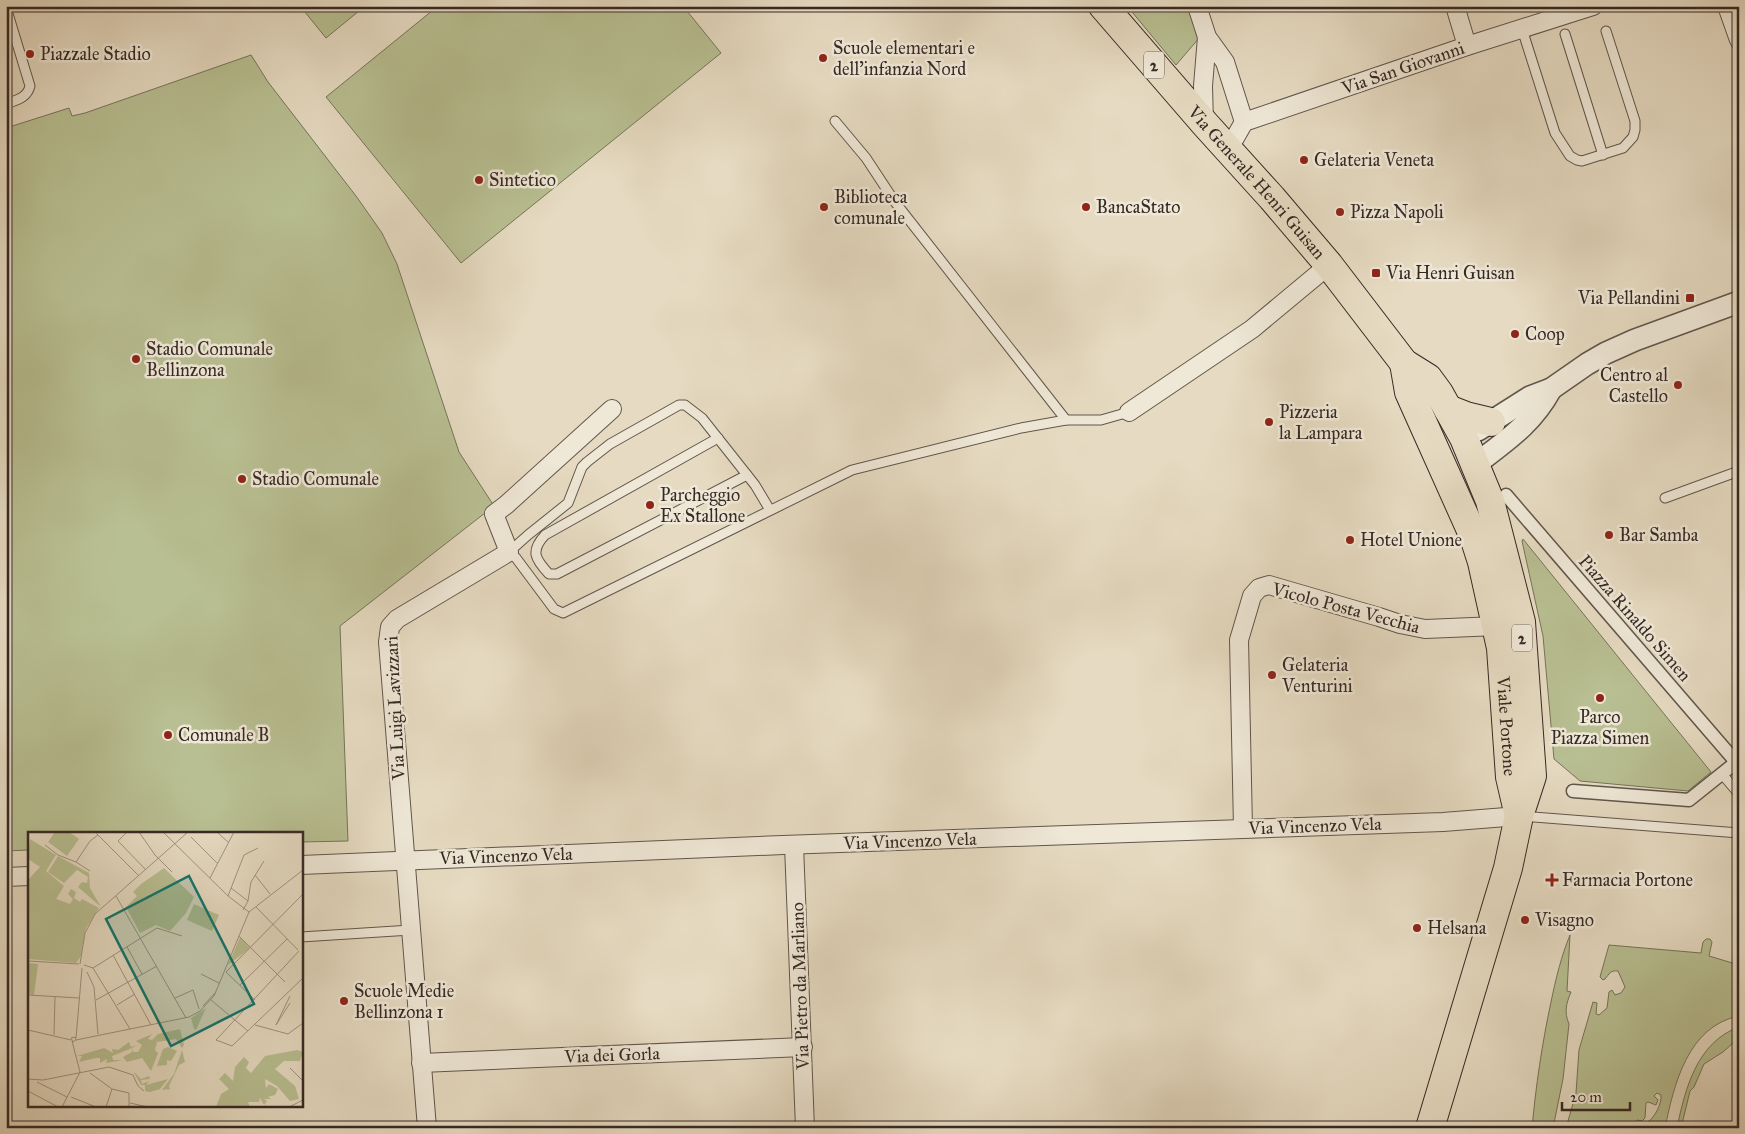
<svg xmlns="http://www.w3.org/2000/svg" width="1745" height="1134" viewBox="0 0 1745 1134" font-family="'IM FELL Great Primer',serif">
<rect width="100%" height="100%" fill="#e6dbc2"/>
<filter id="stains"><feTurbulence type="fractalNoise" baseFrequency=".004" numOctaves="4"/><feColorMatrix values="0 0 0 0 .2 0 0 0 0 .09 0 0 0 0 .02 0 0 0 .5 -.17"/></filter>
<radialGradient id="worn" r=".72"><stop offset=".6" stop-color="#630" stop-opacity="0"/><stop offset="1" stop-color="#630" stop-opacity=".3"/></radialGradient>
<g fill="#b8bf92" stroke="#76745b">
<path d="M300,6H365L326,38Z"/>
<path d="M438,6H683L721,53L461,263L326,97Z"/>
<path d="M1127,6H1192L1200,37L1176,65Z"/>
<path d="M251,55L268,82L356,196L382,233L397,264L459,452L494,506L340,626L348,841L301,842V833H29V850L6,851V128L69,108L72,116L85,113Z"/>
<path d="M1523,539L1711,772L1688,791L1580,781L1554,759L1543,636L1522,541Z"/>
<path d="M1570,935L1567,991L1571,992C1566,1004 1564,1012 1569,1024L1563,1079L1553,1128H1532C1536,1085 1542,1044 1551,1002C1556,978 1561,957 1570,935Z"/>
<path d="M1706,939H1710L1712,942L1709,956L1739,965V1016C1688,1026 1674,1084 1665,1128H1649L1648,1122C1655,1117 1662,1103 1661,1095L1657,1093L1654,1096L1658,1100L1656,1105L1648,1102L1646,1103L1645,1118L1642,1121L1637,1120L1631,1128H1566L1576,1093L1579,1050L1593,1002L1597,1003L1596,1014L1599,1015L1607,1008L1609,992L1612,990L1615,995L1621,993L1625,987L1618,971C1611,970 1609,974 1605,979L1603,980L1600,977L1609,945L1701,953L1703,942Z"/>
<path d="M1739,1027V1032L1732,1044L1723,1052L1704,1064L1694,1087L1690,1091L1681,1128H1677C1685,1089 1697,1042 1739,1027Z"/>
</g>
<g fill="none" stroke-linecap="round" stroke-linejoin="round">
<defs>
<g id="service">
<path d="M6,7L30,86C27,98 17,100 6,104"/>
<path d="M1522,29L1555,133L1570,156L1577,160L1582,161L1623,148L1633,137L1635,130V121L1606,31"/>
<path d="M1565,34L1603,155"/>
<path d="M835,121L866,158L895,202L1066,420"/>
<path d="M718,438L545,535C530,551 535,559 549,574H557L747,475"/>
<path d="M1665,498L1739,471"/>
<path d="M770,510L755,485L702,418L685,405H679L610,444L587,462L582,467L568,503L528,535L509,552L516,558L554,609L563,613L852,470L1021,428L1066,420H1101L1129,412"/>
<path d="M1722,774L1739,794"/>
<path d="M1522,816L1739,833"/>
<path d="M301,937L411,930"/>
</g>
<g id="pedestrian">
<path d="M1506,495L1736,762L1739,763"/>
<path d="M1573,791L1689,800L1739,760"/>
</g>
<g id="minor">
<path d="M1197,6L1207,37L1225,62L1244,122"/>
<path d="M1455,6L1467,46"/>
<path d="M1727,6L1739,40"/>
<path d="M1204,124L1203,86L1207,37"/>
<path d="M1228,150L1244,122L1467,46L1593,6"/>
<path d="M1129,412L1252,329L1329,265"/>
<path d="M1243,828L1239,640L1252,596L1259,588L1269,585L1379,617L1400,624L1425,629L1497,626"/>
<path d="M794,845L805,1128"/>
<path d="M301,865L783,845L1443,822L1519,816"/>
<path d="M6,877L29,876"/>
<path d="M421,1063L803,1047"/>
<path d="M427,1128L388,642L390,627L397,619L509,552L494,514L506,505L612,409"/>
</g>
<g id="tertiary">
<path d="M1478,430L1530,397L1551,389L1587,364L1606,353L1635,340L1739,302"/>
<path d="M1476,464C1507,440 1532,424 1551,389"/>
</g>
<g id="primary">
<path id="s1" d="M1103,6L1205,124L1272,198L1329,265L1404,363L1428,378L1439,393L1464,438L1490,501L1521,622L1532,776L1519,816L1508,868L1430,1128"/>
<path id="s2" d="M1404,363L1409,392L1474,537L1482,562L1501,648L1510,777L1519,816"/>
<path d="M1448,409L1466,416L1491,422"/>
</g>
</defs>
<use href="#service" stroke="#61564c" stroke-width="11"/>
<use href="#pedestrian" stroke="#61564c" stroke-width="15"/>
<use href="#minor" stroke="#61564c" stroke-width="20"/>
<use href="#tertiary" stroke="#61564c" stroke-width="24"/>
<use href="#primary" stroke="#352924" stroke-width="30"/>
<use href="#service" stroke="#efe8d7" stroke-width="9"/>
<use href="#pedestrian" stroke="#efe8d7" stroke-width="12"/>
<use href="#minor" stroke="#efe8d7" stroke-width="18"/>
<use href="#tertiary" stroke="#efe8d7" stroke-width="21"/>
<use href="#primary" stroke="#e6dbc2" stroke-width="28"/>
</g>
<g fill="#8f2418" stroke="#efe8d7" stroke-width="2">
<circle cx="30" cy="54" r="5"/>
<circle cx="823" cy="58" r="5"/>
<circle cx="1304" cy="160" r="5"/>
<circle cx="479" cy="180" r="5"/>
<circle cx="824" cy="207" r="5"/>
<circle cx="1086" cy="207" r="5"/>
<circle cx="1340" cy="212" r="5"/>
<rect x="1371" y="268" width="10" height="10" rx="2.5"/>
<rect x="1685" y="293" width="10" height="10" rx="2.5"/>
<circle cx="1515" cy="334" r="5"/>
<circle cx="136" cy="359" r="5"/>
<circle cx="1678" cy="385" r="5"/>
<circle cx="1269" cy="422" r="5"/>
<circle cx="242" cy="479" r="5"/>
<circle cx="650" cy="505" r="5"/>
<circle cx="1609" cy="535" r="5"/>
<circle cx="1350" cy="540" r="5"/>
<circle cx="1272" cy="675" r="5"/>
<circle cx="1600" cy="698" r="5"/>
<circle cx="168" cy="735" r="5"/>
<path d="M1549.5 872.5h5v5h5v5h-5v5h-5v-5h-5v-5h5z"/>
<circle cx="1525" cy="920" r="5"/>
<circle cx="1417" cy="928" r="5"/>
<circle cx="344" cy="1001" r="5"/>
</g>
<g text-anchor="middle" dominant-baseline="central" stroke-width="5" stroke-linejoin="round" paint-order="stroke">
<g fill="#efe8d7" stroke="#6d625a" stroke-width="1">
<rect x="1144" y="51.5" width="20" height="27" rx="4"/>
<rect x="1512" y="624.5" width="20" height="27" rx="4"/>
</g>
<g font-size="16" font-weight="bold" fill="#352924">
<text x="1154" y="65">2</text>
<text x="1522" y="638">2</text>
</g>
<g font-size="18" fill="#352924" stroke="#efe8d7" text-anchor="start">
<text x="833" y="48">Scuole elementari e<tspan x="833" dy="21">dell'infanzia Nord</tspan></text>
<text x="40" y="54">Piazzale Stadio</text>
<text x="1314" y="160">Gelateria Veneta</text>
<text x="489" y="180">Sintetico</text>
<text x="834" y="197">Biblioteca<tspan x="834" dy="21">comunale</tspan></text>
<text x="1096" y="207">BancaStato</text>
<text x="1350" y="212">Pizza Napoli</text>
<text x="1386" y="273">Via Henri Guisan</text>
<text x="1680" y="298" text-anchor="end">Via Pellandini</text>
<text x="1525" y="334">Coop</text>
<text x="146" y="349">Stadio Comunale<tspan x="146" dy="21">Bellinzona</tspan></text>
<text x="1668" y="375" text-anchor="end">Centro al<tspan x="1668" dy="21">Castello</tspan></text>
<text x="1279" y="412">Pizzeria<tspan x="1279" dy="21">la Lampara</tspan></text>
<text x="252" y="479">Stadio Comunale</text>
<text x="660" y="495">Parcheggio<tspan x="660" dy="21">Ex Stallone</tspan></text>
<text x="1619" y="535">Bar Samba</text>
<text x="1360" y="540">Hotel Unione</text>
<text x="1282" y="665">Gelateria<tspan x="1282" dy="21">Venturini</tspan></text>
<text x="1600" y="717" text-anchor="middle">Parco<tspan x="1600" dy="21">Piazza Simen</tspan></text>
<text x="178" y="735">Comunale B</text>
<text x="1562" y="880">Farmacia Portone</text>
<text x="1535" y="920">Visagno</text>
<text x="1427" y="928">Helsana</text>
<text x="354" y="991">Scuole Medie<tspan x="354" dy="21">Bellinzona 1</tspan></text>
</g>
<g font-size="18" fill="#352924" stroke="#efe8d7">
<text transform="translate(1403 68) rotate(-19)">Via San Giovanni</text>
<text stroke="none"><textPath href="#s1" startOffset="234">Via Generale Henri Guisan</textPath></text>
<text transform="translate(1346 608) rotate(15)">Vicolo Posta Vecchia</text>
<text transform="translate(1635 618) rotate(49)">Piazza Rinaldo Simen</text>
<text transform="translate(395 708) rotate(-93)">Via Luigi Lavizzari</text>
<text stroke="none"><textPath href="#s2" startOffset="381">Viale Portone</textPath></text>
<text transform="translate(1315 826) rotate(-2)">Via Vincenzo Vela</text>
<text transform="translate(910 841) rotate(-2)">Via Vincenzo Vela</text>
<text transform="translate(506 856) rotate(-2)">Via Vincenzo Vela</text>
<text transform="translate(800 986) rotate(-92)">Via Pietro da Marliano</text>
<text transform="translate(612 1055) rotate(-2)">Via dei Gorla</text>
</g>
</g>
<g transform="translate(28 832)">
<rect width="275" height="275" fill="#e6dbc2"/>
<path d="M27,0H41L51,7L39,24L20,10ZM2,7L28,23L18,39L36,54L28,67L42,72L45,67L40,62L43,57L48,60L46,66L52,70L54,67L71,76L58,96L53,124L48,131L0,127V48L12,35L0,27ZM30,24L61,41L62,56L73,75L50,55L54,50L59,51L60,45L49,38L36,51L20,40ZM136,36L166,65L158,81L142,99L128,93L112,101L98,75L109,64L105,60L113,52ZM166,72L191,83L184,99L159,88ZM212,105L222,116L200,133ZM0,131L10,132L6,163L0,162ZM178,176L168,198L166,197L163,186ZM152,197L156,213L154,216L148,207L129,210L127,218L130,221L123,239L114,226L99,230L95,225L104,220V216L84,224L85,228H95L78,231L79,227L72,231V226H68L51,230L54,224H49L76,216L85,221L84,217L90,218L101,210L103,215L110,213L104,216L105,220H110L114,213L108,209L124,202L120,207L124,208L130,202ZM140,215L149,219L143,229L139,228V233L129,234L135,217ZM154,218L157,230L151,233L141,254L142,257L134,258L146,242ZM269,218L275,220L272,229H256L247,237L267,254L271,267L262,269L249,254L237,247L238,256L241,252L250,257L247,263L240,265L243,267H236L239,269L236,273L232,266L231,270H220L222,275H188L193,262L201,257L191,247L197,241L205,249L207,235L216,225L221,230L218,236L223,241L237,224ZM105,239L113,247L121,244L122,247L113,248L114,252L121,249L118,253L140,247L132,257L122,260L117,259V253H113Z" fill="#b8bf92"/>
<path fill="none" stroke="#9f9483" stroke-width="1" d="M67,0L111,44M99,0L90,9L118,38M111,0L127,23L144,40M135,0L200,64L221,80M189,0L201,11M163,5L190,32M17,13L30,23L48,30M62,39L48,30L62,9L70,3M227,43L242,62M182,46L206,0M203,56L220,69M88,64L158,186M200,64L216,23L230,16M228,75L270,118M215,78L220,69L223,50L236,29M211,104L257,150M99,115L114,142M271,119L188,208L204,214L275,146M85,123L123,193M0,129L51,132M52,132L57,101L67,82L160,0M56,133L65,136L129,96L154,104M65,136L102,197M59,140L66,155L70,202M198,140L275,62M198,140L227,168M173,142L191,151M212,153L259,107M0,163L51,166M147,166L165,158L171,177M68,168L129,134M183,168L220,199M89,173L107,162M175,174L187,161M227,193L260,202L275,191M248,193L262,164M248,193L262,171M0,198L43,208M26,203L27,165M47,205L48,208L45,210L43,206ZM48,206L54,136M48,208L161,185L172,179L186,164L221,80L275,38M262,236L275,249M62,241L84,257L101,261V275M0,247L15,248L81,235L105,243L110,254L116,259M9,250L39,265M0,259L30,275M43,265L68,275M102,271L120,275M34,275L52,240L44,209M78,275L84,257M261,275L275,268"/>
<path fill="#0f766e" fill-opacity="0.15" stroke="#0f766e" stroke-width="2.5" d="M161,44L226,172L143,214L78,87Z"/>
<rect width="275" height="275" fill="none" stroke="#352924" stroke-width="2.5"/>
</g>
<rect width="1745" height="1134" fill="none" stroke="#e6dbc2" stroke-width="25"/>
<rect x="8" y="8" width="1730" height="1119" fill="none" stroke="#352924" stroke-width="2.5"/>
<rect x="12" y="12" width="1720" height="1109" fill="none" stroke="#352924"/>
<path d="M1562 1102v8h68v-8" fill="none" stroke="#352924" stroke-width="2.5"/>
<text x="1570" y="1102" font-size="15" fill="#352924" stroke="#efe8d7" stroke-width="4" paint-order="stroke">20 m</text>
<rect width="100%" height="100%" filter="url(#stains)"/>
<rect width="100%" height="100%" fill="url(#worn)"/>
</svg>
